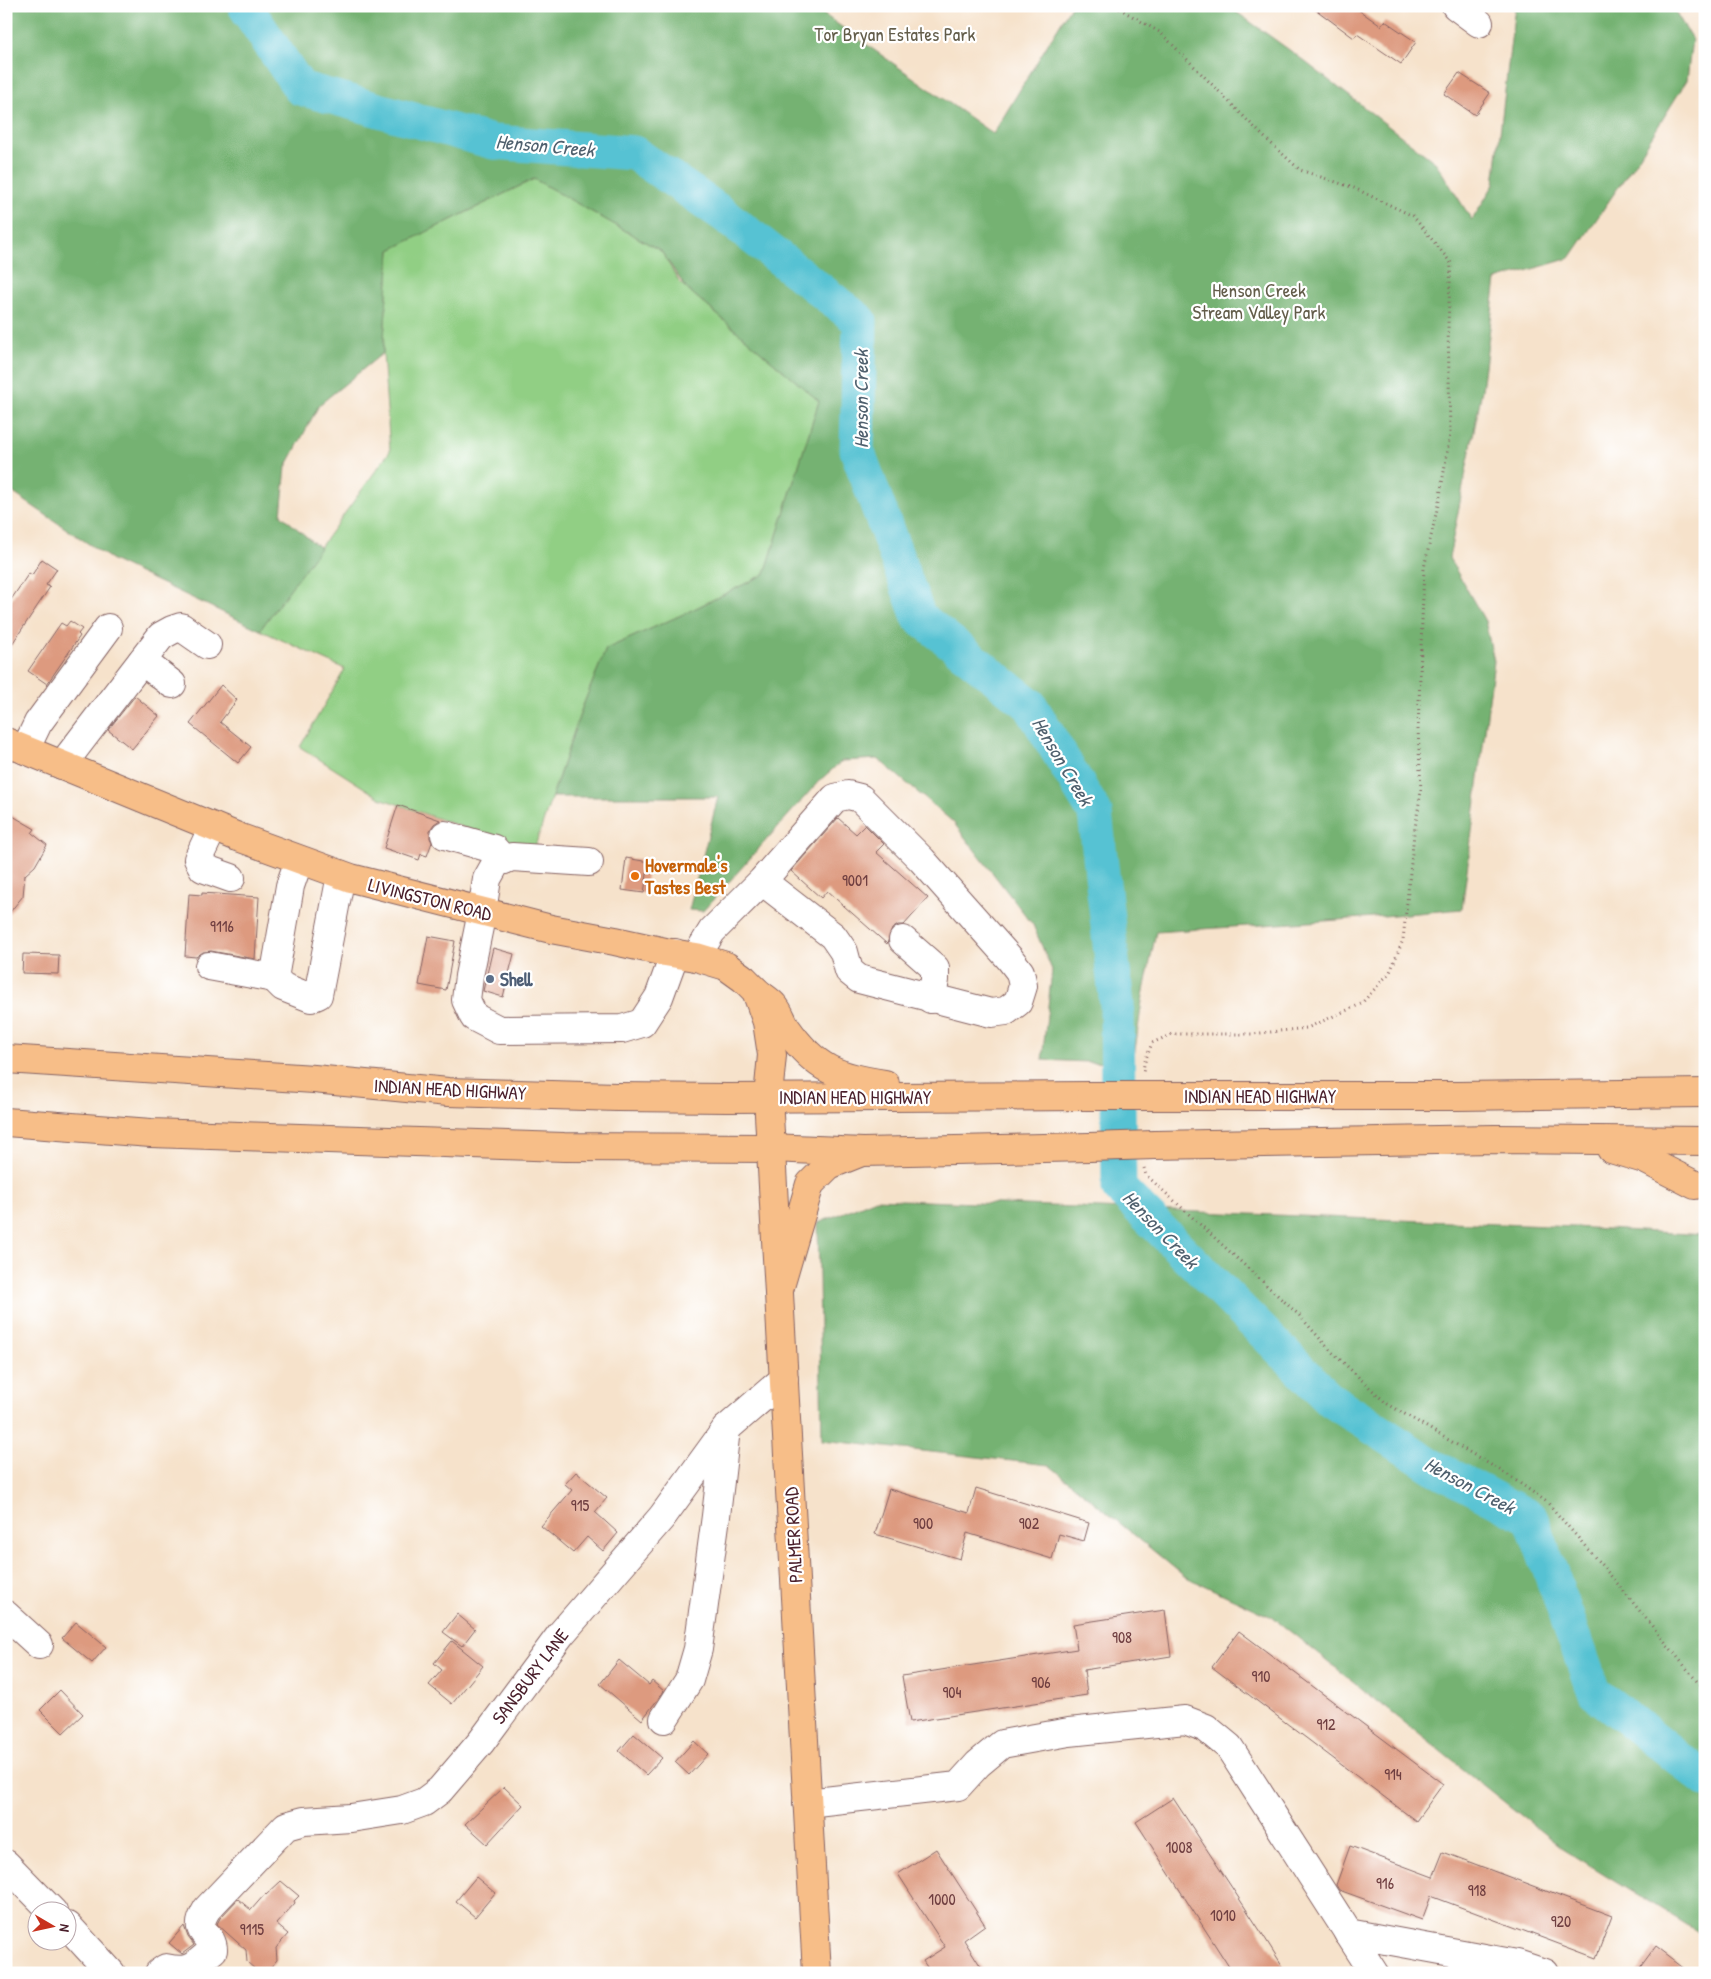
<svg xmlns="http://www.w3.org/2000/svg" width="1711" height="1979" viewBox="0 0 1711 1979" font-family="'Patrick Hand',sans-serif">
<rect width="100%" height="100%" fill="#fff"/>
<filter id="ink" filterUnits="userSpaceOnUse"><feTurbulence type="fractalNoise" baseFrequency=".02" numOctaves="2"/><feDisplacementMap in="SourceGraphic" scale="10" xChannelSelector="R" yChannelSelector="G"/><feConvolveMatrix kernelMatrix="1 2 1 2 8 2 1 2 1" color-interpolation-filters="sRGB"/></filter>
<filter id="wash" filterUnits="userSpaceOnUse"><feTurbulence type="fractalNoise" baseFrequency=".0096" numOctaves="4" result="noise"/><feDisplacementMap in="SourceGraphic" scale="20" xChannelSelector="R" yChannelSelector="G"/><feGaussianBlur stdDeviation="1.12" result="paint"/><feColorMatrix in="noise" values="0 0 0 0 0 0 0 0 0 0 0 0 0 0 0 0 0 1.4 0 .05"/><feComposite in="paint" operator="in"/></filter>
<g filter="url(#wash)">
<rect width="100%" height="100%" fill="#f6e2cb"/>
<path fill="#91cf84" stroke="#6e7758" d="M534,179L661,251L680,283L819,401L765,574L688,612L606,649L582,708L533,852L380,798L300,747L345,669L260,630L390,451L383,353L390,250Z"/>
<g fill="#74b272" stroke="#5f684e">
<path d="M6,6H812L993,134L1071,6H1228L1295,54L1436,163L1472,220L1494,184L1515,6H1672L1692,39L1687,80L1639,157L1570,258L1496,280L1482,390L1449,558L1485,621L1494,661L1462,909L1339,920L1156,932L1142,1001L1133,1064L1042,1060L1052,970L1033,925L953,822L878,759L842,761L819,781L703,911L689,910L718,797H552L582,708L606,649L688,612L765,574L819,401L686,288L661,251L534,179L390,250L383,353L319,405L286,467L281,515L320,548L260,630L114,561L6,488Z"/>
<path d="M876,1199L1574,1227L1705,1235V1936L1562,1848L1272,1617L1184,1576L1049,1465L822,1440L818,1223Z"/>
</g>
<g fill="none" stroke-linecap="round" stroke-linejoin="round">
<path stroke="#57c2d3" stroke-width="35" d="M245,6L300,88L493,142L634,153L723,214L860,321L857,450L919,617L1030,705L1095,813L1117,1005L1119,1188L1331,1400L1434,1467L1531,1518L1594,1692L1705,1779"/>
</g>
<g id="blocks">
<g fill="#dd9a7f">
<path d="M1311,6H1353L1381,26L1385,21L1416,42L1401,64L1357,34L1354,38Z"/>
<path d="M1459,73L1490,93L1475,115L1444,94Z"/>
<path d="M42,559L57,569L46,585L50,587L6,653V607L29,573L32,575Z"/>
<path d="M70,621L82,629L78,634L80,636L47,684L28,671L61,623L66,626Z"/>
<path d="M221,685L237,700L220,722L251,747L238,763L190,724Z"/>
<path d="M135,696L159,716L132,749L108,730Z"/>
<path d="M398,805L440,820L434,824L430,830V838L432,842L427,856L421,854L419,860L384,848Z"/>
<path d="M6,812L35,829L32,833L47,845L35,866L25,875L23,896L6,917Z"/>
<path d="M838,818L856,834L865,825L884,844L876,852L928,898L904,925H898L892,929L887,944L827,891L821,898L791,871Z"/>
<path d="M626,858L649,862L644,893L622,890Z"/>
<path d="M202,893L259,897L255,959L211,951L203,952L196,957L185,956L189,894L202,895Z"/>
<path d="M428,936L455,941L446,990L419,985Z"/>
<path d="M493,948L514,954L503,997L483,991Z"/>
<path d="M23,954L59,955L58,974L22,973Z"/>
<path d="M576,1472L607,1498L595,1512L618,1533L603,1551L587,1537L573,1553L541,1526L572,1490L565,1484Z"/>
<path d="M976,1488L1089,1523L1084,1541L1059,1534L1052,1559L967,1533L960,1559L875,1534L889,1489L969,1513Z"/>
<path d="M1165,1610L1171,1656L1084,1670L1087,1695L910,1722L902,1676L1077,1649L1073,1624Z"/>
<path d="M457,1614L475,1629L462,1646L443,1632Z"/>
<path d="M76,1622L106,1647L92,1663L62,1638Z"/>
<path d="M1239,1631L1443,1784L1416,1821L1212,1667Z"/>
<path d="M452,1641L483,1666L452,1704L429,1685L442,1670L434,1663Z"/>
<path d="M619,1660L649,1685L652,1681L664,1691L642,1720L600,1684Z"/>
<path d="M60,1690L83,1714L63,1733L40,1710Z"/>
<path d="M634,1734L662,1758L646,1775L619,1751Z"/>
<path d="M694,1741L708,1754L689,1775L675,1762Z"/>
<path d="M504,1787L523,1805L487,1844L465,1824Z"/>
<path d="M1173,1798L1263,1935L1287,1973H1233L1224,1959L1136,1822Z"/>
<path d="M1350,1846L1433,1877L1443,1852L1612,1916L1596,1958L1431,1896L1422,1920L1339,1890L1336,1885Z"/>
<path d="M936,1849L985,1925L964,1940L985,1973H931L923,1961L945,1947L898,1874Z"/>
<path d="M476,1877L495,1893L475,1917L456,1901Z"/>
<path d="M281,1881L299,1896L294,1901L295,1903L276,1924L288,1934L276,1948L277,1960L269,1969L256,1970L247,1962L246,1950L217,1924L220,1918L238,1899L251,1910L265,1894L266,1895Z"/>
<path d="M184,1926L188,1937L194,1945L182,1954L169,1943Z"/>
<path d="M1655,1947L1689,1973H1636Z"/>
</g>
</g>
</g>
<g filter="url(#ink)">
<use href="#blocks" fill-opacity="0" stroke="#866363" stroke-width="1"/>
<g fill="none" stroke-linecap="round" stroke-linejoin="round">
<defs>
<g id="minor">
<path d="M1456,6L1479,23"/>
<path d="M142,661L172,684"/>
<path d="M25,750L38,723L108,628"/>
<path d="M62,765L161,636L172,630L181,627L207,645"/>
<path d="M213,827L198,859L203,868L231,878"/>
<path d="M445,835L494,849L504,860"/>
<path d="M299,860L290,886L274,978L283,987L311,998L318,995L341,875"/>
<path d="M589,862L512,857L496,863L487,879L482,912L469,976L466,1000L474,1017L499,1030L622,1029L642,1023L659,997L675,953"/>
<path d="M903,940L935,968V980L931,999"/>
<path d="M696,957L712,931L762,881L835,798L848,795L860,798L922,860L1010,959L1020,972L1023,986L1018,1002L1006,1011L991,1013L859,979L849,971L844,952L833,936L762,881"/>
<path d="M209,966L274,978"/>
<path d="M6,1615L39,1645"/>
<path d="M664,1719L689,1680L698,1649L716,1516L726,1429"/>
<path d="M807,1803L958,1786L978,1764L1002,1744L1069,1732L1185,1720L1206,1728L1229,1747L1374,1973"/>
<path d="M6,1864L53,1912"/>
<path d="M68,1926L111,1973"/>
<path d="M1348,1933L1517,1964L1544,1973"/>
<path d="M159,1973L166,1968C191,1974 194,1965 213,1950C213,1930 190,1937 207,1909L286,1826L304,1821L351,1818L402,1810L424,1802L440,1790L481,1742L561,1634L662,1517L726,1429L784,1379"/>
</g>
<path id="major" d="M6,742L238,837L351,878L551,929L615,941L665,952L696,957L726,966L744,979L756,991L767,1022L772,1055L768,1097L817,1973"/>
<g id="highway">
<path d="M756,991C761,996 769,1000 774,1006C780,1012 782,1022 787,1029C817,1071 837,1076 885,1084"/>
<path d="M6,1059L314,1079L448,1092L617,1097L728,1098L1091,1096"/>
<path d="M1155,1096H1458L1705,1093"/>
<path d="M6,1122L151,1133L564,1147L771,1148L863,1152L1089,1147"/>
<path d="M1155,1145L1495,1139L1705,1141"/>
<path d="M1611,1149L1644,1159L1695,1185"/>
<path d="M779,1290L810,1184L829,1165L859,1153"/>
</g>
</defs>
<use href="#minor" stroke="#866363" stroke-width="30"/>
<use href="#major" stroke="#866363" stroke-width="30"/>
<use href="#highway" stroke="#866363" stroke-width="30"/>
<g stroke="#866363" stroke-width="3" stroke-dasharray="1 4" stroke-linecap="butt">
<path d="M1115,6L1161,33L1263,136L1300,170L1354,188L1413,216L1451,263L1448,323L1450,434L1440,496L1424,568L1418,729L1421,791L1414,834L1403,940L1390,972L1361,1004L1307,1028L1252,1034H1172L1152,1043L1144,1064L1143,1074"/>
<path d="M1144,1168L1146,1175L1299,1315L1331,1351L1386,1403L1508,1475L1547,1502L1617,1583L1705,1691"/>
</g>
<use href="#minor" stroke="#fff" stroke-width="28"/>
<use href="#major" stroke="#f7be88" stroke-width="28"/>
<use href="#highway" stroke="#f7be88" stroke-width="28"/>
<defs>
<g id="highway-bridge">
<path d="M1091,1096H1155"/>
<path d="M1089,1147L1155,1145"/>
</g>
</defs>
<use href="#highway-bridge" stroke="#866363" stroke-width="30" stroke-linecap="butt"/>
<use href="#highway-bridge" stroke="#f7be88" stroke-width="28"/>
</g>
</g>
<circle fill="#e8710a" stroke="#fff" stroke-width="2" cx="635" cy="876" r="5"/>
<circle fill="#5c6f8a" stroke="#fff" stroke-width="2" cx="490" cy="979" r="5"/>
<g text-anchor="middle" dominant-baseline="central" stroke-width="4.5" stroke-linejoin="round" paint-order="stroke">
<g font-size="16" fill="#6f3e40">
<text x="855" y="880">9001</text>
<text x="222" y="926">9116</text>
<text x="580" y="1505">915</text>
<text x="923" y="1523">900</text>
<text x="1029" y="1523">902</text>
<text x="1122" y="1637">908</text>
<text x="1261" y="1676">910</text>
<text x="1041" y="1682">906</text>
<text x="952" y="1692">904</text>
<text x="1326" y="1724">912</text>
<text x="1393" y="1774">914</text>
<text x="1179" y="1847">1008</text>
<text x="1385" y="1883">916</text>
<text x="1477" y="1890">918</text>
<text x="942" y="1899">1000</text>
<text x="1223" y="1915">1010</text>
<text x="1561" y="1921">920</text>
<text x="252" y="1929">9115</text>
</g>
<g font-size="19" fill="#635d4a" stroke="#fff">
<text x="895" y="34">Tor Bryan Estates Park</text>
<text x="1259" y="290">Henson Creek<tspan x="1259" dy="22">Stream Valley Park</tspan></text>
</g>
<g font-size="19" font-weight="bold" fill="#c56008" stroke="#fff" text-anchor="start">
<text x="645" y="865">Hovermale's<tspan x="645" dy="22">Tastes Best</tspan></text>
</g>
<g font-size="19" fill="#4a1f2b" stroke="#fff">
<text transform="translate(430 899) rotate(14)">LIVINGSTON ROAD</text>
<text transform="translate(450 1089) rotate(3)">INDIAN HEAD HIGHWAY</text>
<text x="1260" y="1096">INDIAN HEAD HIGHWAY</text>
<text x="855" y="1097">INDIAN HEAD HIGHWAY</text>
<text transform="translate(793 1535) rotate(-93)">PALMER ROAD</text>
<text transform="translate(530 1676) rotate(-53)">SANSBURY LANE</text>
</g>
<g font-size="19" font-weight="bold" fill="#4e5e75" stroke="#fff" text-anchor="start">
<text x="500" y="979">Shell</text>
</g>
<g font-size="20" font-style="italic" fill="#4f606e" stroke="#fff">
<text transform="translate(545 145) rotate(5)">Henson Creek</text>
<text transform="translate(860 399) rotate(-90)">Henson Creek</text>
<text transform="translate(1063 761) rotate(59)">Henson Creek</text>
<text transform="translate(1161 1229) rotate(46)">Henson Creek</text>
<text transform="translate(1470 1485) rotate(28)">Henson Creek</text>
</g>
</g>
<rect width="1711" height="1979" fill="none" stroke="#fff" stroke-width="25"/>
<g transform="translate(52 1926) rotate(99)"><circle r="24" fill="#ffffff" stroke="#b7a5aa"/>
<path d="M0-4L9 19L0 12L-9 19Z" fill="#c8321e"/>
<text y="-8" font-size="14" font-weight="bold" text-anchor="middle" fill="#4a1f2b">N</text>
</g>
</svg>
